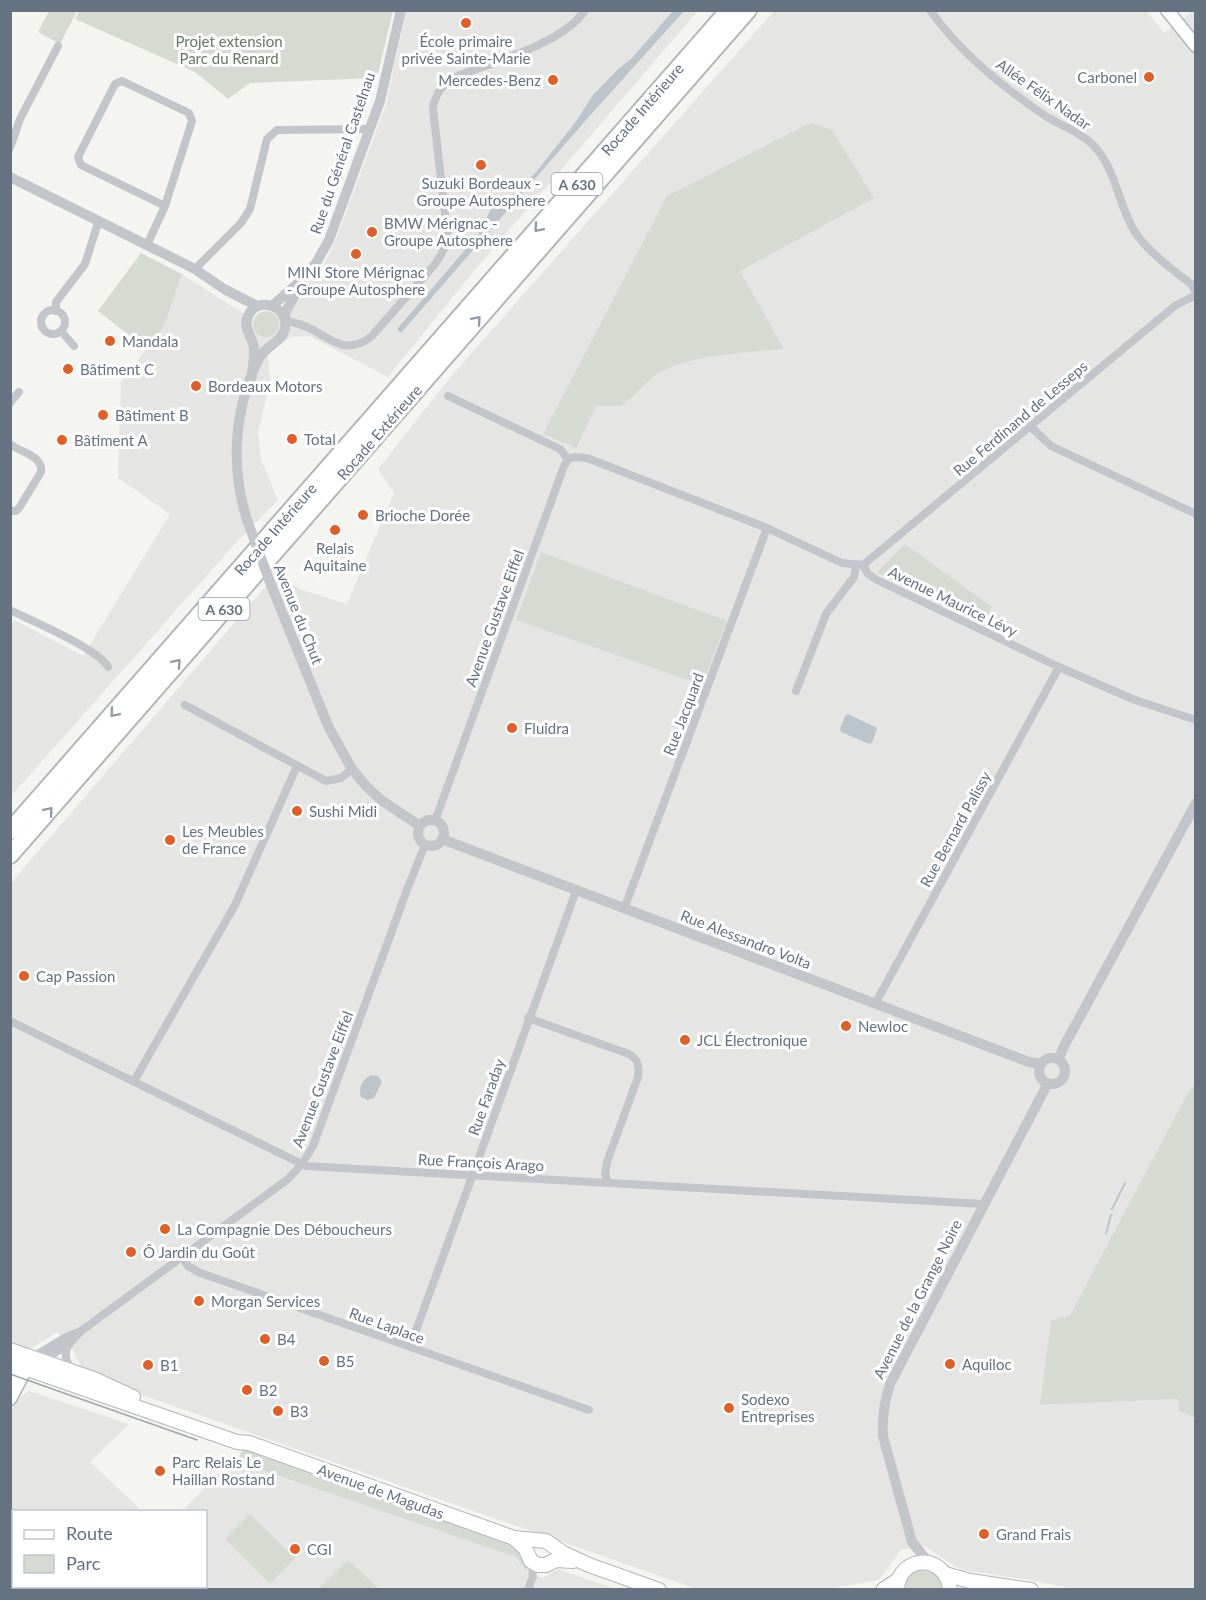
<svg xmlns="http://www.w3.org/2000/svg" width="1206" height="1600" viewBox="0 0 1206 1600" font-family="Lato,sans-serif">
<rect width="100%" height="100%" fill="#f4f5f1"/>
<g fill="#e5e6e4">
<path d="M406,11H698L478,266L388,377L309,336L291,337L268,354L270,382L258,433L261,460L278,500L233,546L11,796L10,627L14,620L83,656L170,514L118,478L121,382L165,324L182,274L258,323H273L321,269L335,242L386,104Z"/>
<path d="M774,11H1146L1164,33L1192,12L1195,14V1083L1185,1098L1070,1315L1040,1405L1178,1399L1179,1411L1195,1418V1589H1074L1031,1580L961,1570L924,1546L901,1550L879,1580L826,1589H697L142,1395L81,1367L72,1349L57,1332L32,1348H24L11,1344V883L277,573L299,589L347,604L394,493L378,469L453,374Z"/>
<path d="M29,1391L129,1424L90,1462L142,1511L14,1512L13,1580L11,1579L10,1412L16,1400Z"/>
<path d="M231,1460L517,1557L525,1572L543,1578L558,1569L615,1589H379L348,1561L319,1589H201L198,1587L206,1586V1512H181Z"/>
</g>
<g fill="#d5dbd2">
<path d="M80,10H393V11L377,78L250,83L228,99L195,72L75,19Z"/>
<path d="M49,11H77L60,44L38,32Z"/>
<path d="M810,123L832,130L874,198L740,271L784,349C746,353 684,354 653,377C642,386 632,397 622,406H596L576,448L543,434L667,196Z"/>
<path d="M141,253L182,274L165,324L147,349L98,311Z"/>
<circle cx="266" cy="324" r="13"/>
<path d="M905,544L992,607L984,624L878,573V571Z"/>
<path d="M541,552L727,621L702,685L516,620Z"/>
<path d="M1195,1083V1418L1179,1411L1178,1399L1040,1405L1051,1321L1070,1315L1185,1098Z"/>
<path d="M247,1448L515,1546L528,1566L527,1573L516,1557L238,1462L241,1452Z"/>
<path d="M250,1514L295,1558L270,1584L225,1539Z"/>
<path d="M348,1560L379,1589H319Z"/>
<path d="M923,1569C935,1571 942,1577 943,1589L904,1590C904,1578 912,1572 923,1569Z"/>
</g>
<g fill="#bbc5cb">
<path d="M673,11H684L586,120L401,333L397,329L478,235L492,207L519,190L537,171L577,120L592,96L617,70L631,59Z"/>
<path d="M848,714L877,728L872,743L869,744L841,732L840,729L845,716Z"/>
<path d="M371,1075L378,1076L382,1082L374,1098L367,1100L361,1097C358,1087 362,1080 371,1075Z"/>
</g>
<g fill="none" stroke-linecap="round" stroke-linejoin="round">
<g stroke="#bbc5cb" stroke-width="2">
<path d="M1112,1209L1125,1183"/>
<path d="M1106,1233L1111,1215"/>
</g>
<defs>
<g id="secondary">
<path d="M1167,10L1196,46"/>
<path d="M10,1381L17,1366"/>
<path d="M10,1399L26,1369"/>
</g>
<g id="primary">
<path d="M10,1350L94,1379L133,1397"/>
<path d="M10,1363L237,1442L249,1443L514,1538L546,1541L563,1553L589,1565L659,1590"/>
<path d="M514,1538L525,1548L531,1561L538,1565H546L556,1560L573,1561"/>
<path d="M945,1574L970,1581L1031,1590"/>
<path d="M883,1590L898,1580"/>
<path d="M897,1590C898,1554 947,1553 950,1590"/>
</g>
<g id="motorway">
<path d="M10,831L729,10"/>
<path d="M10,855L748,10"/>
</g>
</defs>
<use href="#secondary" stroke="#b2b7bc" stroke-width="15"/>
<use href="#primary" stroke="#b3b7bb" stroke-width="16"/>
<use href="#motorway" stroke="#b3b6b9" stroke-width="20"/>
<g stroke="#c2c5c9" stroke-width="8">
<path d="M930,10C961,54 1003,87 1047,117C1062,126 1082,133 1094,146C1116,169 1118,205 1135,232C1148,252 1172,269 1191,284L1196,292"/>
<path d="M10,148L20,119L58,46"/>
<path d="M147,245L165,206L192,121L189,113L122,81L115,84L78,157L81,165L165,206"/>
<path d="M195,269L241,223L250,209L267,139L277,130L369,129"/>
<circle cx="53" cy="322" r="12"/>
<path d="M56,311V302L85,264L99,220"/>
<path d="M285,320C293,323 301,324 309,328C332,339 345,356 371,337L435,264C443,253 447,245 447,231L433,109C435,93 443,83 457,76C494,62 564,43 585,10"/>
<path d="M61,331L74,346"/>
<path d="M448,396L560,449L568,459"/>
<path d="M10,403L19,392"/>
<path d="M1031,427L1051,446L1196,514"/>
<path d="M10,444C21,453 43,455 41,472L19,508L16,511H10"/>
<path d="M568,459L575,457L587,458L767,528L842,563L863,565"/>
<path d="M863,565L1176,305L1196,295"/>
<path d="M863,565L868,574L877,580L1059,667L1135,700L1196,720"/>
<path d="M10,610C32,621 99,649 108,667"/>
<path d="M796,691L826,614L854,577L856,566"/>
<path d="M185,705L326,781L341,778L352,769"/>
<path d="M435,821L564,466L568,459"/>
<path d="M624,909L767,528"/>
<path d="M875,1004L1059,667"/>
<path d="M528,1018L629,1054C638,1059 640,1066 638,1077L607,1162L605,1174L608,1183"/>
<path d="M10,1021L306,1166L983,1204"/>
<path d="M134,1081L235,905L297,766"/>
<path d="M182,1257L188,1266L198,1272L589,1410"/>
<path d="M69,1344C64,1353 65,1362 73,1370"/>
<path d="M410,1347L576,891"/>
<path d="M33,1357L66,1337L81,1331"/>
<path d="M40,1362L69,1344L81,1331L288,1179L302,1164L313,1146L408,887L425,845"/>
<path d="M10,1529L14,1530"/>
<path d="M53,1586H59"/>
<path d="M528,1590L533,1576L531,1561"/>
</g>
<g stroke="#c2c5c9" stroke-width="10">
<path d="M10,177L195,269L224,289L257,306"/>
<path d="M272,306L304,278L316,263L329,240L380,101L401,10"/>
<path d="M285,318L286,311L298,289"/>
<path d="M247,520C230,466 234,409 259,358C266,346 283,341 285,328C289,304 253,295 247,319C244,329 251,335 253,344C256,354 252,367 252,377"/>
<path d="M271,585L329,728L352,769L366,786L381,800L420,826"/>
<circle cx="431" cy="833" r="13"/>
<path d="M442,839L1029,1062L1040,1064"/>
<circle cx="1052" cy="1071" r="13"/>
<path d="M1059,1059L1063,1048L1196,803"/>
<path d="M934,1564L925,1558L912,1542L883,1436C882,1417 884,1402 890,1384L1048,1083"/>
</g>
<use href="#secondary" stroke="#fff" stroke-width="12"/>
<use href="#primary" stroke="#fff" stroke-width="14"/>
<use href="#motorway" stroke="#fff" stroke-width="16"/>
<path stroke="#a1a6ac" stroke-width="1.5" d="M10,1374L197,1440"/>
<path stroke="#c2c5c9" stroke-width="10" d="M247,520L271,585"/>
</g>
<defs><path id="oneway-chevron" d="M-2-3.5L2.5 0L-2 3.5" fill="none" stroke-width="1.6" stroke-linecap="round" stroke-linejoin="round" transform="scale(1.5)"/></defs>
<g stroke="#929ca8">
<use href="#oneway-chevron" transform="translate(538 228) rotate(131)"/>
<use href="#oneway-chevron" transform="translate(477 320) rotate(-49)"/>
<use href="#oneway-chevron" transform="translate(177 663) rotate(-49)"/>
<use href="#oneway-chevron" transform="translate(114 713) rotate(131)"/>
<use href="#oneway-chevron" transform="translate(49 811) rotate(-49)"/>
</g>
<g fill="#e15e24" stroke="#fff" stroke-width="2">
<circle cx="466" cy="23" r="6"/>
<circle cx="1149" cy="77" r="6"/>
<circle cx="553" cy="80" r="6"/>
<circle cx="481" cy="165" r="6"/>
<circle cx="372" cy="232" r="6"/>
<circle cx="356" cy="254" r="6"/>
<circle cx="110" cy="341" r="6"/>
<circle cx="68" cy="369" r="6"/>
<circle cx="196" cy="386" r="6"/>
<circle cx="103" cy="415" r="6"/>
<circle cx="292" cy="439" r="6"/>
<circle cx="62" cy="440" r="6"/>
<circle cx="363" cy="515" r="6"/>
<circle cx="335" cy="530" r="6"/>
<circle cx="512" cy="728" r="6"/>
<circle cx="297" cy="811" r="6"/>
<circle cx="170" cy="840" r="6"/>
<circle cx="24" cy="976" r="6"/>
<circle cx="846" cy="1026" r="6"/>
<circle cx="685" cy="1040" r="6"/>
<circle cx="165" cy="1229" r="6"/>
<circle cx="131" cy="1252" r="6"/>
<circle cx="199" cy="1301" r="6"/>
<circle cx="265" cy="1339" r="6"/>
<circle cx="324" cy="1361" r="6"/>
<circle cx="950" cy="1364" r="6"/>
<circle cx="148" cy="1365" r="6"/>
<circle cx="247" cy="1390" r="6"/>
<circle cx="729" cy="1408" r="6"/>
<circle cx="278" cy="1411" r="6"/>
<circle cx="160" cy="1471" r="6"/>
<circle cx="984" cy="1534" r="6"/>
<circle cx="295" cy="1549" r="6"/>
</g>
<g text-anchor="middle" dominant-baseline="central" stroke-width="6" stroke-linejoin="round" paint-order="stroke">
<g fill="#fff" stroke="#929ca8" stroke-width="1.5">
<rect x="551.5" y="173" width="51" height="22" rx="4.5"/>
<rect x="198.5" y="598" width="51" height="22" rx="4.5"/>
</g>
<g font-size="14" font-weight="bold" fill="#647282">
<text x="577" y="184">A 630</text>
<text x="224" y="609">A 630</text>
</g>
<g font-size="15" fill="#657962" stroke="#fff">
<text x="229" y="41">Projet extension<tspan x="229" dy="17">Parc du Renard</tspan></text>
</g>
<g font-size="15" fill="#647282" stroke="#fff" text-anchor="start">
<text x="466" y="41" text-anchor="middle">École primaire<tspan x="466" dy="17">privée Sainte-Marie</tspan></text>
<text x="1137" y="77" text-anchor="end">Carbonel</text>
<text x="541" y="80" text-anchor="end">Mercedes-Benz</text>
<text x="481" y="183" text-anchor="middle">Suzuki Bordeaux -<tspan x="481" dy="17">Groupe Autosphere</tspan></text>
<text x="384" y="223">BMW Mérignac -<tspan x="384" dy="17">Groupe Autosphere</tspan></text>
<text x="356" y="272" text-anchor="middle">MINI Store Mérignac<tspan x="356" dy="17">- Groupe Autosphere</tspan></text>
<text x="122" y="341">Mandala</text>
<text x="80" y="369">Bâtiment C</text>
<text x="208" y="386">Bordeaux Motors</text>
<text x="115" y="415">Bâtiment B</text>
<text x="304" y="439">Total</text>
<text x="74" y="440">Bâtiment A</text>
<text x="375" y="515">Brioche Dorée</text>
<text x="335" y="548" text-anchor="middle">Relais<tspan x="335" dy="17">Aquitaine</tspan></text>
<text x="524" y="728">Fluidra</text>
<text x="309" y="811">Sushi Midi</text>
<text x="182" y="831">Les Meubles<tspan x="182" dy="17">de France</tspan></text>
<text x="36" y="976">Cap Passion</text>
<text x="858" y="1026">Newloc</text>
<text x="697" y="1040">JCL Électronique</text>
<text x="177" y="1229">La Compagnie Des Déboucheurs</text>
<text x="143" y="1252">Ô Jardin du Goût</text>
<text x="211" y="1301">Morgan Services</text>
<text x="277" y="1339">B4</text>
<text x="336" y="1361">B5</text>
<text x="962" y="1364">Aquiloc</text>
<text x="160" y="1365">B1</text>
<text x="259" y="1390">B2</text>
<text x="741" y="1399">Sodexo<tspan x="741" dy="17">Entreprises</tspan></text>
<text x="290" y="1411">B3</text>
<text x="172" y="1462">Parc Relais Le<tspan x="172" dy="17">Haillan Rostand</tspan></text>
<text x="996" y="1534">Grand Frais</text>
<text x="307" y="1549">CGI</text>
</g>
<g font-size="15" fill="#647282" stroke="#fff">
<text transform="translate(1044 94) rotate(35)">Allée Félix Nadar</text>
<text transform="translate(642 109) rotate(-49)">Rocade Intérieure</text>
<text transform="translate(342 153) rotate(-71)">Rue du Général Castelnau</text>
<text transform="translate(1020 418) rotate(-40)">Rue Ferdinand de Lesseps</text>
<text transform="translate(379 432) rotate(-49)">Rocade Extérieure</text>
<text transform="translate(275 529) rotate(-49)">Rocade Intérieure</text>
<text transform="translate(953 601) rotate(26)">Avenue Maurice Lévy</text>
<text transform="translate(299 614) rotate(68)">Avenue du Chut</text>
<text transform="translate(494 618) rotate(-70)">Avenue Gustave Eiffel</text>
<text transform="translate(683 714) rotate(-69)">Rue Jacquard</text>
<text transform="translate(955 829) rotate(-61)">Rue Bernard Palissy</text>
<text transform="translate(746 939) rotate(21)">Rue Alessandro Volta</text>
<text transform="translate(322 1079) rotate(-69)">Avenue Gustave Eiffel</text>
<text transform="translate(486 1097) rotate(-70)">Rue Faraday</text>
<text transform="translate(481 1162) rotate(3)">Rue François Arago</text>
<text transform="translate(917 1299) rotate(-63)">Avenue de la Grange Noire</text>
<text transform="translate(387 1325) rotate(20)">Rue Laplace</text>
<text transform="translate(381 1491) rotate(20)">Avenue de Magudas</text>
</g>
</g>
<rect width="1206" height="1600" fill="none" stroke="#647282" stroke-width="24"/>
<rect x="12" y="1510" width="195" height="78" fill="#ffffff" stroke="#c1c7cd" stroke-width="1.5"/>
<rect x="24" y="1530" width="30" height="9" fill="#ffffff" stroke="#c1c7cd" stroke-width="1.5"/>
<text x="66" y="1540" font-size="18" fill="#647282">Route</text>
<rect x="24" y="1555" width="30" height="18" fill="#d5dbd2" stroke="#c1c7cd" stroke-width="1.5"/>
<text x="66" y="1570" font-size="18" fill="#647282">Parc</text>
</svg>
